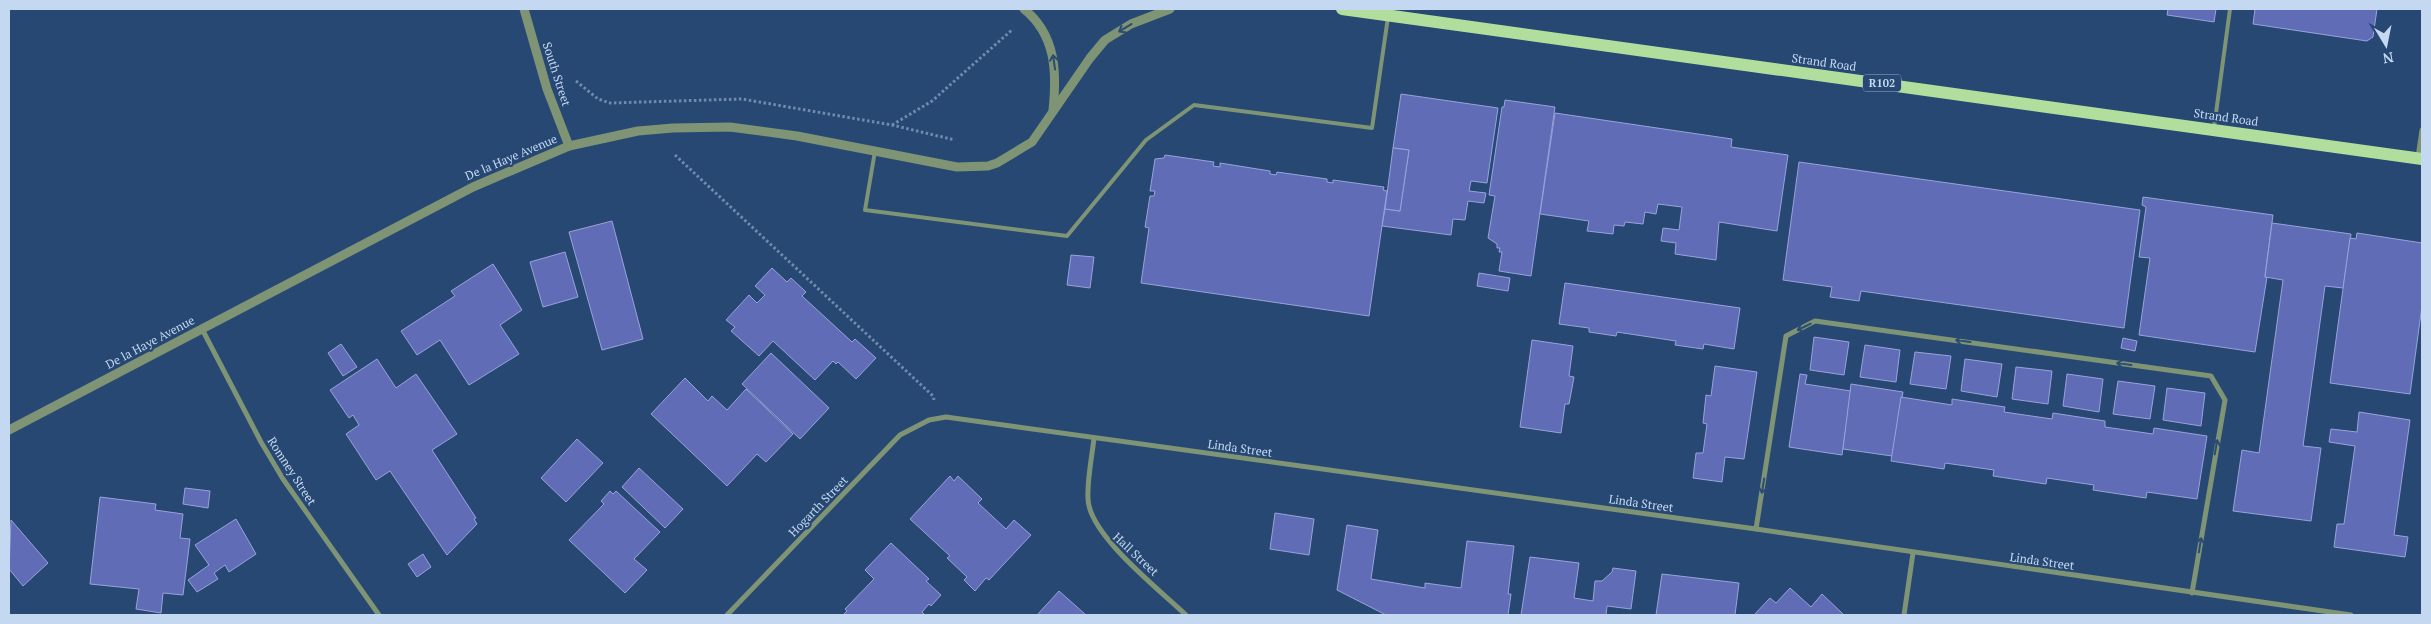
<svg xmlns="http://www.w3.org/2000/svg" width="2431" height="624" viewBox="0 0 2431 624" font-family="'PT Serif',serif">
<rect width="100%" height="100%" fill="#274873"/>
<g fill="#616cb7" stroke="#98a3db">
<path d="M2168,9H2216L2214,22L2167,15Z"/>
<path d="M2255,9H2377L2373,37L2367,41L2253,24Z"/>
<path d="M1401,94L1498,108L1487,183L1471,181L1469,191L1486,193L1484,203L1468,201L1465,220L1453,219L1451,235L1382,226L1385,209L1400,211L1409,150L1393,148Z"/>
<path d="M1505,100L1555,107L1531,276L1499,271L1502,252H1499L1500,248H1497V244L1488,238L1495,196L1489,195L1502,107H1504Z"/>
<path d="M1555,113L1732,139L1731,147L1788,155L1777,231L1719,222L1716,260L1675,254L1676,243L1661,241L1663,228L1679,230L1682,207L1658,204L1656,214L1645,212L1643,224L1625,222L1624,226L1614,225L1613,234L1587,231L1589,221L1540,214Z"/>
<path d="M1393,148L1409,150L1400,211L1385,209Z"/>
<path d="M1165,155L1214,162L1213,166L1220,167V163L1270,171V174L1276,175L1277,172L1327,179V182L1333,183V180L1384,187L1383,190L1387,191L1369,316L1141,283L1149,228L1145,227L1150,196H1154L1155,191H1150L1155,159L1164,158Z"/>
<path d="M1799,162L2140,210L2124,328L1861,291L1859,301L1830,297L1832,287L1783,280Z"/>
<path d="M2143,197L2273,215L2266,268L2265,277H2267L2255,352L2139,335L2150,258L2139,257L2146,207L2142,205Z"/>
<path d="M612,221L643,339L602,350L569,232Z"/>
<path d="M2272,223L2351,234L2343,288L2325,286L2303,446L2321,448L2311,521L2233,511L2242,450L2259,453L2283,280L2265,277Z"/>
<path d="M2357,233L2422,243V306L2410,394L2330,383L2350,238L2356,239Z"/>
<path d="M565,252L578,297L543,307L530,262Z"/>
<path d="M1071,255L1094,257L1090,288L1067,285Z"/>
<path d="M493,264L522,310L500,325L519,354L469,385L440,340L417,355L401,331L455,296L451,291Z"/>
<path d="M772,268L787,282L791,278L806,292L802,296L852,342L855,339L876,358L856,379L838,362L836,364L833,361L815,380L773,341L759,356L731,331L735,327L726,320L749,295L757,303L765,295L755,286Z"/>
<path d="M1479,273L1510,278L1508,291L1477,286Z"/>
<path d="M1565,283L1740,308L1734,349L1704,344L1703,349L1675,345L1676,341L1617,332L1616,336L1589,332V328L1559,324Z"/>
<path d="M1814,337L1849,342L1844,375L1810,370Z"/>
<path d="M2123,338L2137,341L2135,351L2121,348Z"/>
<path d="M1532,340L1573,346L1569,376L1574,377L1569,404H1565L1561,433L1520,427Z"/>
<path d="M341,344L357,367L343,376L328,353Z"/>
<path d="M1865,345L1900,350L1896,382L1860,377Z"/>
<path d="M1915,352L1951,356L1946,389L1910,384Z"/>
<path d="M771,353L829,408L800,439L742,384Z"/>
<path d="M377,359L396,388L416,374L457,434L432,450L476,518L474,519L477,524L447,555L390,471L376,480L346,434L359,425L353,415L349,418L330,390Z"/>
<path d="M1965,359L2002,364L1997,397L1961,391Z"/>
<path d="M1715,366L1757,372L1744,459L1725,457L1722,482L1693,478L1696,453H1703L1707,424L1703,423L1706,395L1711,396Z"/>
<path d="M2016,367L2052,371L2048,404L2012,399Z"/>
<path d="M1800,374L1807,375L1805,384L1851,391L1842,455L1789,447Z"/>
<path d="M2067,374L2103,379L2099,412L2063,406Z"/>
<path d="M685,378L708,401L712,396L727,410L746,389L793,434L766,462L757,454L727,486L651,414Z"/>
<path d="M2118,381L2155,386L2150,419L2113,414Z"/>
<path d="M1851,384L1903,392L1892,456L1843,449Z"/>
<path d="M2167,388L2205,393L2201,426L2163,420Z"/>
<path d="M1901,397L1952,405V399L2005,407L2004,412L2052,419L2053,413L2105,421V427L2153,434L2154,428L2207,436L2197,499L2147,492L2146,498L2093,490L2094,485L2047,478L2046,484L1993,476L1994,470L1945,463L1944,469L1891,461Z"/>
<path d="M2359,412L2410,420L2394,535L2408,537L2405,557L2334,547L2337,524H2344L2355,446L2329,442L2331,429L2357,432Z"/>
<path d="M577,439L603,463L566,502L541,478Z"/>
<path d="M639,468L683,509L665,528L622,487Z"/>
<path d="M950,476L954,481L958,476L982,499L978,503L1006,529L1014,520L1031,535L989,580L986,578L975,591L964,580L967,577L947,558L950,556L910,519Z"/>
<path d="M185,488L210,491L208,508L183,504Z"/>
<path d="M610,491L613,494L616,491L660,532L634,559L647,570L625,593L569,540L604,504L601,501Z"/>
<path d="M100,497L156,504L155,510L183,514L180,538L190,539L183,595L163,593L161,613L136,609L139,589L90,584Z"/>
<path d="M1275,513L1314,519L1309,555L1270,549Z"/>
<path d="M236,519L256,554L229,572L225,565L214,573L218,579L197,592L188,580L209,565L195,545Z"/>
<path d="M11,520L48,563L23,586L9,569Z"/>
<path d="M1347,525L1378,530L1371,579L1425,588V583L1461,588L1467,541L1514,546L1508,594H1511L1508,615H1386L1337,590Z"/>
<path d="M891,543L929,579L926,581L941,595L931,606L929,604L922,612L925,615H843L847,611L845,609L874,579L865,570Z"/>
<path d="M423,554L431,567L417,577L408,564Z"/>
<path d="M1530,557L1579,563L1574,598L1593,601L1595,581H1602L1612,572L1613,568L1636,571L1631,609L1607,606L1606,615H1521Z"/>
<path d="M1662,574L1739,583L1735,615H1656Z"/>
<path d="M1790,588L1811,607L1822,594L1844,615H1754L1770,598L1776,603Z"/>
<path d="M1059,591L1086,615H1037Z"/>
</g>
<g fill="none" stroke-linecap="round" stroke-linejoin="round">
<g stroke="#718bae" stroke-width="3" stroke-dasharray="2.5 2.5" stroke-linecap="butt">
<path d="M576,81L598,99L610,103L742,99L892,125L955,140"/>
<path d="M892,125L932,101L1013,29"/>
<path d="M675,155L933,396L934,400"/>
</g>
<g stroke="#7e9474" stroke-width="4">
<path d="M2214,128L2230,9"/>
<path d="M875,151L865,210L1067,236L1146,140L1194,105L1372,128L1388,17"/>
</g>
<g stroke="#7e9474" stroke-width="5">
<path d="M2418,157L2422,130"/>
<path d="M202,329L261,442L283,479L379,615"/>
<path d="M1094,438C1092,457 1087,479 1088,499C1089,535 1160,590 1186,615"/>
<path d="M1756,529L1786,336L1815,321L2211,376L2225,400L2192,593"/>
<path d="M727,615L900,435L929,420L946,417L1756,529L2351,615"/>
<path d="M1904,615L1913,553"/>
</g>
<g stroke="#7e9474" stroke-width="9">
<path d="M524,9L547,89L569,146"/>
<path d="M1024,9C1056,35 1057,72 1053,110"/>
<path d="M9,430L473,187L569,146L638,131L673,128L730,127L797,136L957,167L988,166L997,163L1032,142L1090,58L1105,40L1131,24L1170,9"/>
</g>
<path stroke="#b2de9d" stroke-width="12" d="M1342,9L2422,159"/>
</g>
<defs><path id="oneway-shaft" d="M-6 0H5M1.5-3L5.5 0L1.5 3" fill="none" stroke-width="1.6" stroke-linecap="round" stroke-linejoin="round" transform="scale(1.25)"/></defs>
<g stroke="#2b4c73">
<use href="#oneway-shaft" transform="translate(1125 28) rotate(149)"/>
<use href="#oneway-shaft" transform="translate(1054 62) rotate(-98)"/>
<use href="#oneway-shaft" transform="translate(1804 327) rotate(154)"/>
<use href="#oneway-shaft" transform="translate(1963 341) rotate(-172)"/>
<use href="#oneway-shaft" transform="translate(2124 364) rotate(-172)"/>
<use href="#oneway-shaft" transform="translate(2216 447) rotate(-80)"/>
<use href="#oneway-shaft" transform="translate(1763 486) rotate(99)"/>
<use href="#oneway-shaft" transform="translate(2200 545) rotate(-81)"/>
</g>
<g text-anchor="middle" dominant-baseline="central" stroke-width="4.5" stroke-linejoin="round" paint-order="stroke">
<rect fill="#274873" stroke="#96adcc" stroke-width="1" x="1863" y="74.5" width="38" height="17" rx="4"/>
<g font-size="11" font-weight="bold" fill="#c5d8f2">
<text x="1882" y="83">R102</text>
</g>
<g font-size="12" fill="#c5d8f2" stroke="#274873">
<text transform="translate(1824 62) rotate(8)">Strand Road</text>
<text transform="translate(557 74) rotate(72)">South Street</text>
<text transform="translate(2226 117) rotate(8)">Strand Road</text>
<text transform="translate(511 157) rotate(-23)">De la Haye Avenue</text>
<text transform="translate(150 342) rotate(-28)">De la Haye Avenue</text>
<text transform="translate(1240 448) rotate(8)">Linda Street</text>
<text transform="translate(292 471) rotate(57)">Romney Street</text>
<text transform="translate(1641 503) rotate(8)">Linda Street</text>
<text transform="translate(818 506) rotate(-46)">Hogarth Street</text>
<text transform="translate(1136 554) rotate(43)">Hall Street</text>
<text transform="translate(2042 561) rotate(8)">Linda Street</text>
</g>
</g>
<rect width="2431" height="624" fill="none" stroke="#c5d8f2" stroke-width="20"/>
<g transform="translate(2386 45) rotate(170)" stroke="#274873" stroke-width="4" paint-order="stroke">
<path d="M0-4L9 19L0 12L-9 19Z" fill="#c5d8f2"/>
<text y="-8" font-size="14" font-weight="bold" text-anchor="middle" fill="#c5d8f2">N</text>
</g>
</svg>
